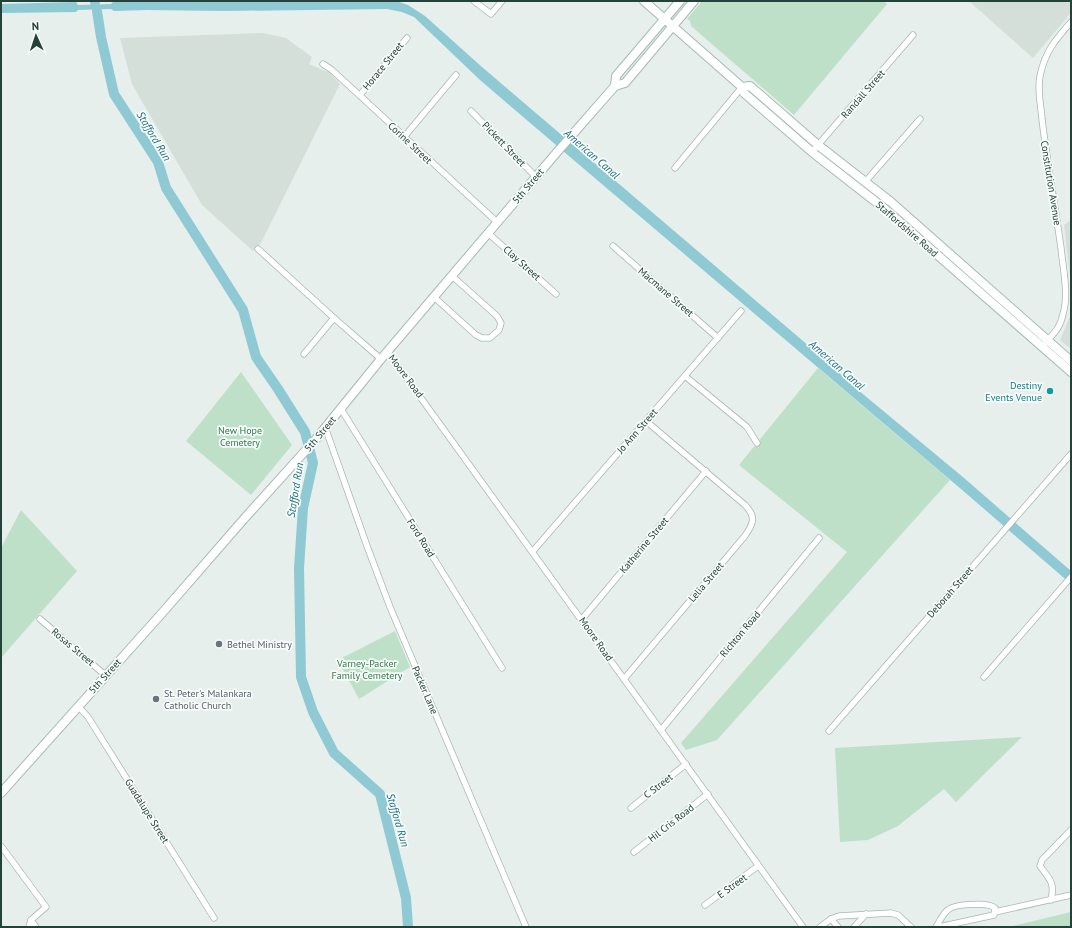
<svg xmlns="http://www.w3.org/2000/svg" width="1072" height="928" viewBox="0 0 1072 928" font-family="'PT Sans',sans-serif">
<rect width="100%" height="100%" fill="#e6efeb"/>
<g fill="#d4dfda">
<path d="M969,1H1071V13L1033,58Z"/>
<path d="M263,33L286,38L312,57L309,64L330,73L340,84L261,243L253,251L202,205L132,84L120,38Z"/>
<path d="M1071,220V285L1064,225Z"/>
<path d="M1071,314V349L1060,340Z"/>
</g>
<g fill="#bfe0c8">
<path d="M702,1H884L887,4L794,115L691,26L690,21L687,19Z"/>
<path d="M818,368L950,480L717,740L686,750L681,743L847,552L739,465Z"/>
<path d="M241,372L292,445L251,495L186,441Z"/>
<path d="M21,510L77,571L1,658V548Z"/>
<path d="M395,631L410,667L359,699L338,660Z"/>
<path d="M1022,737L956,802L944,789L898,826L868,840L840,842L835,748Z"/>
<path d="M1071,912V927H1009Z"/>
</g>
<path fill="#8ec9d4" d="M396,1L408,5L425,16L482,67L823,358L852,385L964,478L1071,571V584L961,489L583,168L480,80L414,17L402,12L387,9L224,11L147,10L114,11L111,9L78,10L76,12L1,13V4L76,2L78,5L111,4L113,2Z"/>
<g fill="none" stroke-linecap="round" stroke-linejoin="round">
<g stroke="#8ec9d4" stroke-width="10">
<path d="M95,1V2"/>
<path d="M97,11L101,37L114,94L158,162L166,188L243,310L256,357L278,389L305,432L313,463L303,508L299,568L301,677L313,712L334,753L380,794L406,898L408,927"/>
</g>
<defs>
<g id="minor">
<path d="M474,1L491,14L502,1"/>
<path d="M323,64L332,70L497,222"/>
<path d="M360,95L407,38"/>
<path d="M471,111L536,177"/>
<path d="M404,137L456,75"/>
<path d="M812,152L913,35"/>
<path d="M675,168L742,87"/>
<path d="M865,182L920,119"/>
<path d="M488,233L556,294"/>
<path d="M613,246L718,338"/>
<path d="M258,249L334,318L381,359"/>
<path d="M434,297L476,335L482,338H490L499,330L501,323L497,316L452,276"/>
<path d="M1046,342C1055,332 1060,328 1063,314C1069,294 1063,269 1061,248C1055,205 1047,162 1042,119C1041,105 1037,90 1040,76C1045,52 1055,40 1071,22"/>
<path d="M387,351L803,927"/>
<path d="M304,354L334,318"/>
<path d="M685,376L747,427L757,443"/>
<path d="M341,409L502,668"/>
<path d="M325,427L367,546L390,607L526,927"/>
<path d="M533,551L741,311"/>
<path d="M40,619L105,675"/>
<path d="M582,619L706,471"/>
<path d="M984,677L1071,577"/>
<path d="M624,679L744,537C753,525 757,517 745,505L646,421"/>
<path d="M78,706L88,717L214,918"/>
<path d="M661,730L819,538"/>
<path d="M829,731L1071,454"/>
<path d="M631,808L686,764"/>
<path d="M1,846L46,907L31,920L29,927"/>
<path d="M634,852L708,794"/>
<path d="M1051,900C1055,882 1050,880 1040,866L1042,860L1071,830"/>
<path d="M705,905L758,866"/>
<path d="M995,912L1071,895"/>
<path d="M831,919L838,927"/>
<path d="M31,920L36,927"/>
<path d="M820,927L831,919L839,916L891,913L898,915L911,927"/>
<path d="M854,927L866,914"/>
<path d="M936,927C940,921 943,913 949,909C956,904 989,902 995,908L994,915L939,927"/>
</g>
<g id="secondary">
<path d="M644,1L742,87L744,93L812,152L885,209L1071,372"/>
<path d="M615,86L616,76L680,1"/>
<path d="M742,87L750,86L818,145L891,202L1071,361"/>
<path d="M1,793L163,612L243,520L316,439L381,359L558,151L615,86L625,83L694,1"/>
</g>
</defs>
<use href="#minor" stroke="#a8b8b2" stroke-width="7"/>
<use href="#secondary" stroke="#a4bbb3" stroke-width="10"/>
<use href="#minor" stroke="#fff" stroke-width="5.5"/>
<use href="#secondary" stroke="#fff" stroke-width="8"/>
</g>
<circle fill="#0f9aa8" stroke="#f7fbf9" stroke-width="1.5" cx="1050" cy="391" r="4"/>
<g fill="#6b7280" stroke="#f7fbf9" stroke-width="1.5">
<circle cx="219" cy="644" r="4"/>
<circle cx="156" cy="699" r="4"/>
</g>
<g text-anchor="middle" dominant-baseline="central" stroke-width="3.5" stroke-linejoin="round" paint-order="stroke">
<g font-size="10" fill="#24423a" stroke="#f7fbf9">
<text transform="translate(383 66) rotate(-51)">Horace Street</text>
<text transform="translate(863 94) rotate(-49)">Randall Street</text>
<text transform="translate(410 143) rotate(43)">Corine Street</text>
<text transform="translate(504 144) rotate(46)">Pickett Street</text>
<text transform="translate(1051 183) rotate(81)">Constitution Avenue</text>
<text transform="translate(528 186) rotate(-50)">5th Street</text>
<text transform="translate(907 229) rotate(41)">Staffordshire Road</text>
<text transform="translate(522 263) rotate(42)">Clay Street</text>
<text transform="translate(666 292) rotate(41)">Macmane Street</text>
<text transform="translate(406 376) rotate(53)">Moore Road</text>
<text transform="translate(637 431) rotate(-49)">Jo Ann Street</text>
<text transform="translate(320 434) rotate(-50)">5th Street</text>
<text transform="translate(421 538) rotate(58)">Ford Road</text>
<text transform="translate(644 545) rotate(-50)">Katherine Street</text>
<text transform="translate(706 582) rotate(-50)">Lelia Street</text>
<text transform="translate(950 592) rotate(-49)">Deborah Street</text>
<text transform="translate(740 634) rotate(-50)">Richton Road</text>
<text transform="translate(596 639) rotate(55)">Moore Road</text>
<text transform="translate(73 647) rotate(40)">Rosas Street</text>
<text transform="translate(105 676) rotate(-48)">5th Street</text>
<text transform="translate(425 690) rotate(67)">Packer Lane</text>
<text transform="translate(658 786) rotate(-38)">C Street</text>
<text transform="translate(147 811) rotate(58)">Guadalupe Street</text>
<text transform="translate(671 823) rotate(-38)">Hil Cris Road</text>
<text transform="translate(732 886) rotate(-36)">E Street</text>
</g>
<g font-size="10" fill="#0d838f" stroke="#f7fbf9" text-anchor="end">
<text x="1042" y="385">Destiny<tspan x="1042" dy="12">Events Venue</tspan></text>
</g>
<g font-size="10" fill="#2d7a4b" stroke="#f7fbf9">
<text x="240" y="430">New Hope<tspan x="240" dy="12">Cemetery</tspan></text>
<text x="367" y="663">Varney-Packer<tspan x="367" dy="12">Family Cemetery</tspan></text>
</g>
<g font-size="10" fill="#5b616d" stroke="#f7fbf9" text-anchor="start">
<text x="227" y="644">Bethel Ministry</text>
<text x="164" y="693">St. Peter's Malankara<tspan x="164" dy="12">Catholic Church</tspan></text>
</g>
<g font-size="11" font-style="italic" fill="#1c6f80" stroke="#f7fbf9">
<text transform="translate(154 136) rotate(59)">Stafford Run</text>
<text transform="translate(592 154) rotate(41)">American Canal</text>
<text transform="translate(837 365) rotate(41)">American Canal</text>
<text transform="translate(295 490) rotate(-81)">Stafford Run</text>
<text transform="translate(398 820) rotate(74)">Stafford Run</text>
</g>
</g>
<rect width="1072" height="928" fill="none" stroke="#24423a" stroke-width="4"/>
<g transform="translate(36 36) rotate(357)" stroke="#f7fbf9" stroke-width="3" paint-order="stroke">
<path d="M0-3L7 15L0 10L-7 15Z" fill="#24423a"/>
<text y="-6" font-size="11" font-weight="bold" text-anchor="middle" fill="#24423a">N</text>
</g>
</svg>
